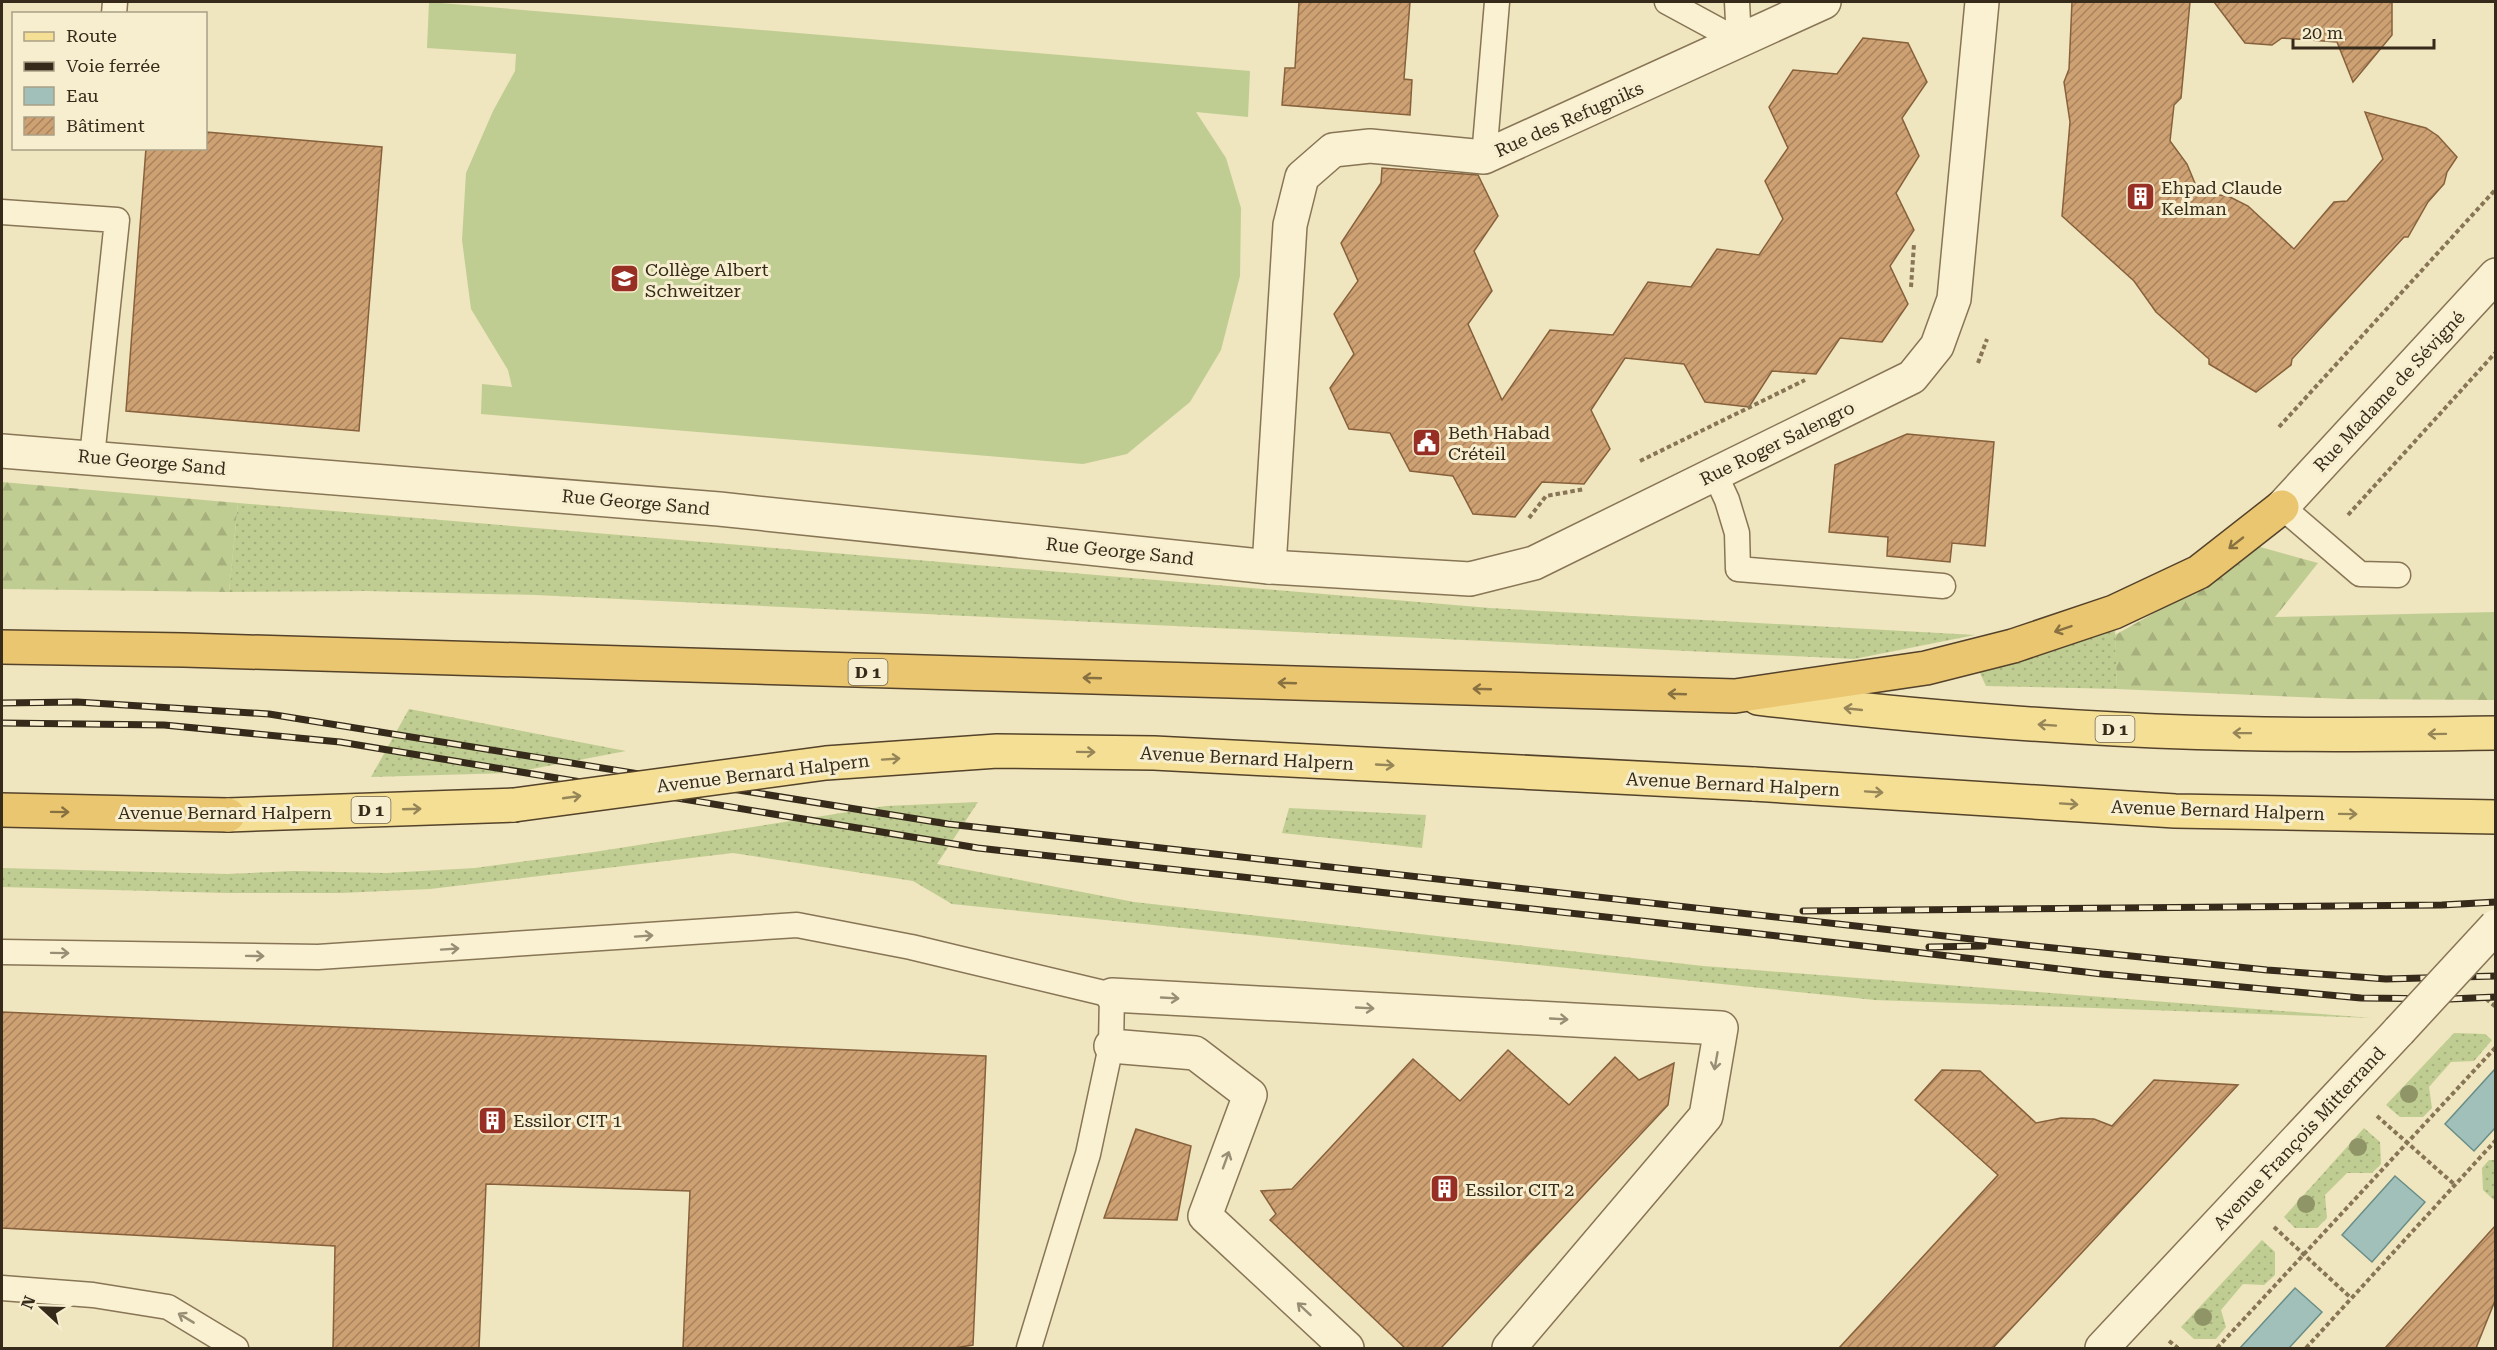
<svg xmlns="http://www.w3.org/2000/svg" width="2497" height="1350" viewBox="0 0 2497 1350" font-family="'Roboto Serif',serif">
<defs>
<pattern id="grass-dots" width="8" height="8" patternUnits="userSpaceOnUse" patternTransform="scale(1.5)"><rect width="8" height="8" fill="#c0cd92"/><path d="M2 2h.1M6 6h.1" fill="none" stroke="#a6b07d" stroke-width="1.8" stroke-linecap="round"/></pattern>
<pattern id="forest-firs" width="22" height="20" patternUnits="userSpaceOnUse" patternTransform="scale(1.5)"><rect width="22" height="20" fill="#c0cd92"/><path d="M5 1l3.5 6h-7zM16 11l3.5 6h-7z" fill="#a6b07d"/></pattern>
<pattern id="building-hatch" width="6" height="6" patternUnits="userSpaceOnUse" patternTransform="scale(1.5)"><rect width="6" height="6" fill="#cea173"/><path d="M-1 1l2-2M0 6l6-6M5 7l2-2" fill="none" stroke="#a8835e"/></pattern>
</defs>
<rect width="100%" height="100%" fill="#efe5be"/>
<g fill="url(#grass-dots)">
<path d="M238,503L1490,608L1975,635L1854,659L536,595L366,591L229,592Z"/>
<path d="M2115,627L2117,689L1986,686L1979,671Z"/>
<path d="M409,709L626,751L511,773L371,777Z"/>
<path d="M978,802L937,864L1134,902L1703,966L2372,1018L1875,1000L952,904L913,881L733,853L430,889L340,893H226L2,887V868L227,874L294,871L386,873L475,868L594,852L886,806Z"/>
<path d="M1289,808L1426,815L1422,848L1282,833Z"/>
<path d="M2454,1033L2485,1034L2492,1040L2474,1061L2451,1062L2429,1087L2432,1108L2423,1117H2400L2386,1105Z"/>
<path d="M2364,1128L2380,1142L2381,1164L2372,1173H2347L2325,1195L2327,1218L2317,1228H2295L2284,1217Z"/>
<path d="M2489,1160H2495V1201L2483,1190L2482,1168Z"/>
<path d="M2262,1240L2275,1252V1275L2264,1285L2243,1284L2221,1310L2226,1327L2216,1339H2194L2181,1327Z"/>
</g>
<g fill="url(#forest-firs)">
<path d="M2,482L238,503L229,592L2,589Z"/>
<path d="M2253,545L2318,563L2275,617L2495,612V700L2345,699L2117,689L2115,635L2179,599Z"/>
</g>
<path fill="#c0cd92" d="M429,2L1250,71L1248,117L1196,112L1226,158L1241,208L1240,276L1221,350L1190,402L1127,454L1083,464L481,414L482,384L512,387L508,370L471,309L462,240L466,173L493,111L515,71L516,54L427,48Z"/>
<g fill="#a2c0ba" stroke="#698e88" stroke-width="1.5">
<path d="M2495,1069V1128L2474,1151L2445,1124Z"/>
<path d="M2395,1176L2425,1202L2372,1262L2342,1235Z"/>
<path d="M2295,1288L2322,1312L2289,1348H2240Z"/>
</g>
<g fill="url(#building-hatch)" stroke="#87613c" stroke-width="1.5">
<path d="M1299,2H1410L1404,79L1412,80L1410,115L1282,105L1285,68H1295Z"/>
<path d="M2072,2H2190L2181,98L2174,105L2170,141L2187,164L2199,193L2228,196L2248,206L2294,249L2334,202L2347,201L2383,159L2365,112L2426,128L2438,136L2457,157L2447,172L2444,184L2428,202L2408,237H2404L2292,359L2291,365L2256,392L2209,364V359L2156,312L2134,281L2062,216L2070,122L2064,82L2069,69Z"/>
<path d="M2214,2H2392V35L2353,82L2337,42L2282,38L2272,45L2245,43Z"/>
<path d="M1863,38L1908,43L1927,82L1902,118L1919,156L1896,193L1914,230L1890,266L1908,304L1882,342L1840,338L1816,374L1772,371L1749,407L1705,402L1684,364L1625,358L1591,410L1610,449L1584,484L1542,482L1515,517L1473,514L1453,476L1410,471L1390,433L1349,429L1330,388L1354,354L1334,314L1358,281L1341,243L1381,183L1382,168L1478,175L1498,216L1474,251L1492,291L1468,324L1502,400L1550,330L1613,335L1648,282L1691,287L1717,249L1759,255L1783,219L1765,181L1788,148L1769,107L1793,70L1837,74Z"/>
<path d="M206,132L382,147L359,431L126,411L146,148H206Z"/>
<path d="M1907,434L1994,442L1985,546L1952,543L1950,562L1887,556L1888,537L1829,532L1835,465Z"/>
<path d="M2,1012L986,1056L973,1345L954,1348H683L690,1191L486,1184L479,1348H333L335,1246L2,1228Z"/>
<path d="M1508,1050L1569,1105L1615,1057L1639,1080L1674,1063L1668,1105L1441,1348H1405L1270,1220L1276,1214L1261,1191L1292,1189L1413,1059L1460,1101Z"/>
<path d="M1942,1070L1980,1071L2036,1123L2061,1118L2094,1119L2112,1126L2154,1080L2238,1085L1993,1348H1839L1998,1175L1915,1100Z"/>
<path d="M1136,1129L1191,1146L1177,1220L1104,1218Z"/>
<path d="M2496,1225V1298L2476,1348H2385Z"/>
</g>
<g fill="none" stroke-linecap="round" stroke-linejoin="round">
<defs>
<g id="service">
<path d="M1667,2L1739,41"/>
<path d="M1737,2L1739,41"/>
<path d="M114,14L115,2"/>
<path d="M1484,157L1497,2"/>
<path d="M2,212L117,220L92,457"/>
<path d="M1715,474L1727,500L1737,533L1738,569L1943,586"/>
<path d="M2282,507L2360,574L2398,575"/>
<path d="M2,952L318,957L797,925L911,947L1112,995L1111,1046L1088,1154L1029,1348"/>
<path d="M2,1288L93,1295L168,1307L236,1348"/>
</g>
<g id="minor">
<path d="M2,451L719,509L1269,567L1470,579L1534,563L1912,377L1937,346L1954,299L1982,2"/>
<path d="M2282,507L2496,275"/>
<path d="M1269,567L1290,225L1302,177L1333,150L1370,146L1484,157L1824,2"/>
<path d="M1112,995L1721,1028L1706,1116L1509,1348"/>
<path d="M1111,1046L1195,1053L1250,1095L1205,1216L1347,1348"/>
<path d="M2102,1348L2399,1031"/>
</g>
<g id="primary">
<path d="M1758,698C1877,712 1995,723 2115,729C2241,736 2369,735 2496,733"/>
<path d="M1753,784L2175,811L2496,817"/>
<path d="M228,815L514,805"/>
</g>
<g id="trunk">
<path d="M2,647L184,650L1735,696L1926,668L2013,646L2114,612L2199,572L2282,507"/>
<path d="M2,810L228,815"/>
</g>
</defs>
<use href="#service" stroke="#877556" stroke-width="27"/>
<use href="#minor" stroke="#877556" stroke-width="36"/>
<use href="#primary" stroke="#54422b" stroke-width="36"/>
<use href="#trunk" stroke="#54422b" stroke-width="36"/>
<g stroke="#877556" stroke-width="4" stroke-dasharray="4.5 3" stroke-linecap="butt">
<path d="M1911,287L1914,244"/>
<path d="M1978,363L1987,339"/>
<path d="M2279,427L2496,189"/>
<path d="M1640,461L1805,380"/>
<path d="M2348,515L2496,352"/>
<path d="M1529,518L1546,496L1585,489"/>
<path d="M2486,999L2496,1007"/>
<path d="M2377,1116L2455,1185"/>
<path d="M2274,1227L2351,1298"/>
<path d="M2169,1341L2178,1348"/>
<path d="M2217,1348L2496,1047"/>
<path d="M2306,1348L2496,1140"/>
</g>
<use href="#service" stroke="#f9f1d1" stroke-width="24"/>
<use href="#minor" stroke="#f9f1d1" stroke-width="33"/>
<use href="#primary" stroke="#f4df94" stroke-width="33"/>
<use href="#trunk" stroke="#ebc670" stroke-width="33"/>
<defs>
<g id="rail">
<path d="M2,703L77,702L269,714L948,824L2034,946L2267,970L2386,979L2496,976"/>
<path d="M2,723L164,725L340,742L978,848L1760,934L2102,974L2361,998L2450,999L2496,997"/>
<path d="M1803,911L2442,905L2496,902"/>
<path d="M1929,947L1983,946"/>
</g>
</defs>
<use href="#rail" stroke="#362b1b" stroke-width="7"/>
<use href="#rail" stroke="#f6eece" stroke-width="4.5" stroke-dasharray="14" stroke-linecap="butt"/>
<defs>
<path id="minor-bridge" d="M2399,1031L2496,926"/>
<path id="primary-bridge" d="M514,805L826,763L997,751L1154,753L1753,784"/>
</defs>
<use href="#minor-bridge" stroke="#877556" stroke-width="36" stroke-linecap="butt"/>
<use href="#primary-bridge" stroke="#54422b" stroke-width="36" stroke-linecap="butt"/>
<use href="#minor-bridge" stroke="#f9f1d1" stroke-width="33"/>
<use href="#primary-bridge" stroke="#f4df94" stroke-width="33"/>
</g>
<g fill="#909568">
<circle cx="2409" cy="1094" r="9"/>
<circle cx="2358" cy="1147" r="9"/>
<circle cx="2306" cy="1204" r="9"/>
<circle cx="2203" cy="1317" r="9"/>
</g>
<defs><path id="oneway-shaft" d="M-6 0H5M1.5-3L5.5 0L1.5 3" fill="none" stroke-width="1.6" stroke-linecap="round" stroke-linejoin="round" transform="scale(1.5)"/></defs>
<g stroke="#877141">
<use href="#oneway-shaft" transform="translate(2236 543) rotate(142)"/>
<use href="#oneway-shaft" transform="translate(2063 629) rotate(161)"/>
<use href="#oneway-shaft" transform="translate(1092 678) rotate(-178)"/>
<use href="#oneway-shaft" transform="translate(1287 683) rotate(-178)"/>
<use href="#oneway-shaft" transform="translate(1482 689) rotate(-178)"/>
<use href="#oneway-shaft" transform="translate(1677 694) rotate(-178)"/>
<use href="#oneway-shaft" transform="translate(60 812) rotate(1)"/>
</g>
<g stroke="#958558">
<use href="#oneway-shaft" transform="translate(1853 709) rotate(-174)"/>
<use href="#oneway-shaft" transform="translate(2047 725) rotate(-176)"/>
<use href="#oneway-shaft" transform="translate(2242 733) rotate(-179)"/>
<use href="#oneway-shaft" transform="translate(2437 734) rotate(179)"/>
<use href="#oneway-shaft" transform="translate(1086 752) rotate(1)"/>
<use href="#oneway-shaft" transform="translate(891 759) rotate(-4)"/>
<use href="#oneway-shaft" transform="translate(1385 765) rotate(3)"/>
<use href="#oneway-shaft" transform="translate(1874 792) rotate(4)"/>
<use href="#oneway-shaft" transform="translate(572 797) rotate(-8)"/>
<use href="#oneway-shaft" transform="translate(2069 804) rotate(4)"/>
<use href="#oneway-shaft" transform="translate(412 809) rotate(-2)"/>
<use href="#oneway-shaft" transform="translate(2348 814) rotate(1)"/>
</g>
<g stroke="#988e76">
<use href="#oneway-shaft" transform="translate(644 936) rotate(-4)"/>
<use href="#oneway-shaft" transform="translate(450 949) rotate(-4)"/>
<use href="#oneway-shaft" transform="translate(60 953) rotate(1)"/>
<use href="#oneway-shaft" transform="translate(255 956) rotate(1)"/>
<use href="#oneway-shaft" transform="translate(1170 998) rotate(3)"/>
<use href="#oneway-shaft" transform="translate(1365 1008) rotate(3)"/>
<use href="#oneway-shaft" transform="translate(1559 1019) rotate(3)"/>
<use href="#oneway-shaft" transform="translate(1716 1061) rotate(100)"/>
<use href="#oneway-shaft" transform="translate(1226 1160) rotate(-70)"/>
<use href="#oneway-shaft" transform="translate(1304 1309) rotate(-137)"/>
<use href="#oneway-shaft" transform="translate(186 1318) rotate(-149)"/>
</g>
<defs>
<symbol id="building-square" viewBox="-11 -11 22 22"><rect x="-9" y="-9" width="18" height="18" rx="4" fill="#982f25" stroke="#f6eece"/><path d="M-4-6H4V6H1V3H-1V6H-4ZM-2.5-4.3h1.7v1.8h-1.7ZM.8-4.3h1.7v1.8H.8ZM-2.5-1h1.7V.8h-1.7ZM.8-1h1.7V.8H.8Z" fill="#fff"/></symbol>
<symbol id="school-square" viewBox="-11 -11 22 22"><rect x="-9" y="-9" width="18" height="18" rx="4" fill="#982f25" stroke="#f6eece"/><path d="M0-5L7-2L0 1L-7-2ZM-4 1L0 2.5L4 1V4Q0 6-4 4Z" fill="#fff"/></symbol>
<symbol id="civic-square" viewBox="-11 -11 22 22"><rect x="-9" y="-9" width="18" height="18" rx="4" fill="#982f25" stroke="#f6eece"/><path d="M-.6-6.5H3V-4.5H.6V-3L4-1V1h2V6H-6V1h2V-1L-.6-3ZM-1.2 2.5V6h2.4V2.5Z" fill="#fff"/></symbol>
</defs>
<g fill-rule="evenodd">
<use href="#building-square" x="2124" y="180" width="33" height="33"/>
<use href="#school-square" x="608" y="262" width="33" height="33"/>
<use href="#civic-square" x="1410" y="426" width="33" height="33"/>
<use href="#building-square" x="476" y="1104" width="33" height="33"/>
<use href="#building-square" x="1428" y="1172" width="33" height="33"/>
</g>
<g text-anchor="middle" dominant-baseline="central" stroke-width="6" stroke-linejoin="round" paint-order="stroke">
<g fill="#f6eece" stroke="#706651" stroke-width="1.5">
<rect x="848.5" y="659" width="39" height="26" rx="4.5"/>
<rect x="2095.5" y="716" width="39" height="26" rx="4.5"/>
<rect x="351.5" y="797" width="39" height="26" rx="4.5"/>
</g>
<g font-size="16" font-weight="bold" fill="#362b1b">
<text x="868" y="672">D 1</text>
<text x="2115" y="729">D 1</text>
<text x="371" y="810">D 1</text>
</g>
<g font-size="18" fill="#362b1b" stroke="#f6eece">
<text transform="translate(1569 119) rotate(-24)">Rue des Refugniks</text>
<text transform="translate(2389 391) rotate(-47)">Rue Madame de Sévigné</text>
<text transform="translate(1777 443) rotate(-26)">Rue Roger Salengro</text>
<text transform="translate(152 462) rotate(5)">Rue George Sand</text>
<text transform="translate(636 502) rotate(5)">Rue George Sand</text>
<text transform="translate(1120 551) rotate(6)">Rue George Sand</text>
<text transform="translate(1247 758) rotate(3)">Avenue Bernard Halpern</text>
<text transform="translate(763 773) rotate(-7)">Avenue Bernard Halpern</text>
<text transform="translate(1733 784) rotate(3)">Avenue Bernard Halpern</text>
<text transform="translate(2218 810) rotate(2)">Avenue Bernard Halpern</text>
<text x="225" y="812">Avenue Bernard Halpern</text>
<text transform="translate(2299 1138) rotate(-47)">Avenue François Mitterrand</text>
</g>
<g font-size="18" fill="#362b1b" stroke="#f6eece" text-anchor="start">
<text x="2161" y="187">Ehpad Claude<tspan x="2161" dy="21">Kelman</tspan></text>
<text x="645" y="269">Collège Albert<tspan x="645" dy="21">Schweitzer</tspan></text>
<text x="1448" y="432">Beth Habad<tspan x="1448" dy="21">Créteil</tspan></text>
<text x="513" y="1120">Essilor CIT 1</text>
<text x="1465" y="1189">Essilor CIT 2</text>
</g>
</g>
<rect width="2497" height="1350" fill="none" stroke="#362b1b" stroke-width="6"/>
<rect x="12" y="12" width="195" height="138" fill="#f6eece" stroke="#a9a086" stroke-width="1.5"/>
<rect x="24" y="32" width="30" height="9" fill="#f4df94" stroke="#a9a086" stroke-width="1.5"/>
<text x="66" y="42" font-size="18" fill="#362b1b">Route</text>
<rect x="24" y="62" width="30" height="9" fill="#362b1b" stroke="#a9a086" stroke-width="1.5"/>
<text x="66" y="72" font-size="18" fill="#362b1b">Voie ferrée</text>
<rect x="24" y="87" width="30" height="18" fill="#a2c0ba" stroke="#a9a086" stroke-width="1.5"/>
<text x="66" y="102" font-size="18" fill="#362b1b">Eau</text>
<rect x="24" y="117" width="30" height="18" fill="url(#building-hatch)" stroke="#a9a086" stroke-width="1.5"/>
<text x="66" y="132" font-size="18" fill="#362b1b">Bâtiment</text>
<g transform="translate(42 1308) rotate(292)" stroke="#f6eece" stroke-width="4.5" paint-order="stroke">
<path d="M0-4.5L10 22L0 15L-10 22Z" fill="#362b1b"/>
<text y="-9" font-size="16" font-weight="bold" text-anchor="middle" fill="#362b1b">N</text>
</g>
<path d="M2293 39v9h141v-9" fill="none" stroke="#362b1b" stroke-width="3"/>
<text x="2302" y="39" font-size="18" fill="#362b1b" stroke="#f6eece" stroke-width="4.5" paint-order="stroke">20 m</text>
</svg>
